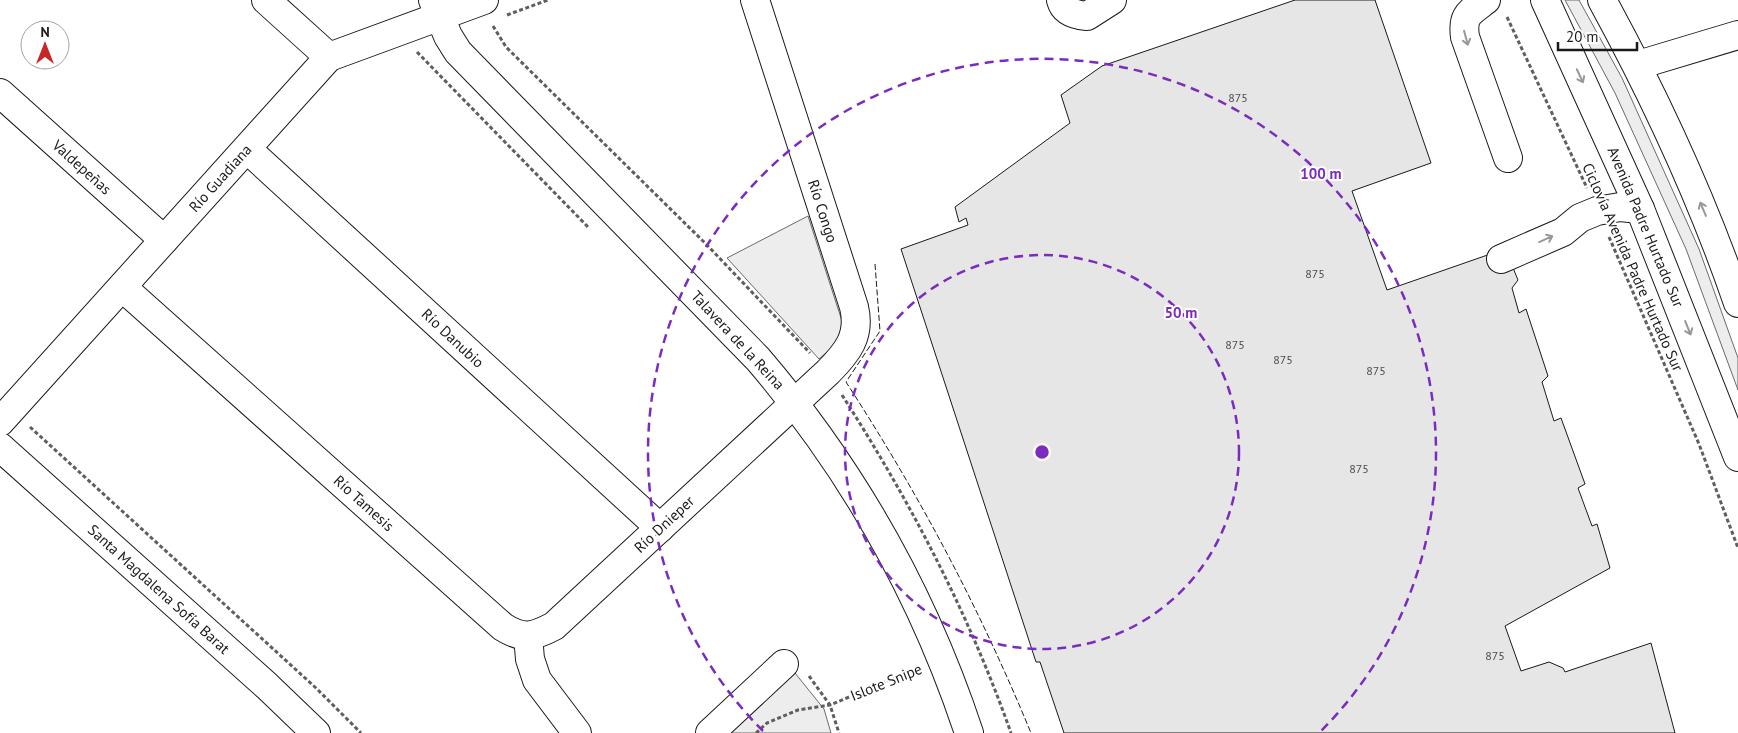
<svg xmlns="http://www.w3.org/2000/svg" width="1738" height="733" viewBox="0 0 1738 733" font-family="'PT Sans',sans-serif">
<rect width="100%" height="100%" fill="#fff"/>
<g fill="#ededed" stroke="#6a6a6a">
<path d="M1565,0H1579L1622,78L1699,249L1738,358V390L1686,249L1615,93Z"/>
<path d="M808,216L842,321V339L819,359L727,258Z"/>
<path d="M795,673L824,709L831,733H723L785,674Z"/>
</g>
<path fill="#e6e6e6" stroke="#1a1a1a" d="M1295,0H1375L1431,163L1352,191L1387,290L1499,251L1511,263L1518,280L1512,288L1519,313L1526,309L1548,376L1542,382L1554,421L1561,418L1585,484L1578,488L1592,526L1597,524L1610,568L1505,626L1521,671L1549,662L1563,668L1565,672L1651,643L1675,733H1064L1040,662H1036L901,249L968,225L966,218L959,222L955,207L1070,123L1061,95L1102,66Z"/>
<g fill="none" stroke-linecap="round" stroke-linejoin="round">
<defs>
<g id="minor">
<path d="M266,0L329,57"/>
<path d="M433,0L448,36L458,52L758,359C854,471 923,594 969,733"/>
<path d="M1061,0C1064,12 1076,15 1087,16L1112,0"/>
<path d="M1486,0C1469,13 1462,15 1465,37L1508,158"/>
<path d="M1638,65L1738,35"/>
<path d="M0,93L164,240"/>
<path d="M247,149L660,528"/>
<path d="M1501,259L1563,232L1580,218L1597,211L1620,207L1640,209"/>
<path d="M122,287L503,627C524,640 533,637 554,626L828,372C847,353 861,336 854,307L755,0"/>
<path d="M0,422L329,57L484,0"/>
<path d="M0,447L267,686L316,733"/>
<path d="M528,636L530,659L537,680L577,733"/>
<path d="M710,733L784,664"/>
</g>
<g id="major">
<path d="M1545,0L1640,209L1738,457"/>
<path d="M1602,0C1655,97 1702,198 1738,303"/>
</g>
</defs>
<use href="#minor" stroke="#1a1a1a" stroke-width="30"/>
<use href="#major" stroke="#1a1a1a" stroke-width="30"/>
<g stroke="#5f5f5f" stroke-width="3" stroke-dasharray="4 2.5" stroke-linecap="butt">
<path d="M507,15L548,0"/>
<path d="M1507,17L1587,188"/>
<path d="M493,26L506,47L707,245L810,353"/>
<path d="M417,52L589,228"/>
<path d="M1609,237L1699,444L1738,548"/>
<path d="M842,395C910,501 969,614 1011,733"/>
<path d="M30,427L316,688L361,733"/>
<path d="M809,676L830,705L839,733"/>
<path d="M756,733L767,723L798,710L830,705L918,668"/>
</g>
<use href="#minor" stroke="#fff" stroke-width="28"/>
<use href="#major" stroke="#fff" stroke-width="28"/>
<path stroke="#1a1a1a" stroke-width="1" stroke-dasharray="6 2.5" stroke-linecap="butt" d="M875,264L880,331L846,382C920,496 979,607 1031,733"/>
</g>
<defs><path id="oneway-shaft" d="M-6 0H5M1.5-3L5.5 0L1.5 3" fill="none" stroke-width="1.6" stroke-linecap="round" stroke-linejoin="round" transform="scale(1.25)"/></defs>
<g stroke="#989898">
<use href="#oneway-shaft" transform="translate(1466 38) rotate(75)"/>
<use href="#oneway-shaft" transform="translate(1580 76) rotate(65)"/>
<use href="#oneway-shaft" transform="translate(1703 209) rotate(-113)"/>
<use href="#oneway-shaft" transform="translate(1546 239) rotate(-24)"/>
<use href="#oneway-shaft" transform="translate(1688 328) rotate(68)"/>
</g>
<g fill="none" stroke="#7b2cbf" stroke-width="2.5" stroke-dasharray="9 6">
<circle cx="1042" cy="452" r="197"/>
<path d="M763 731A394 394 0 1 1 1321 731"/>
</g>
<g text-anchor="middle" dominant-baseline="central" stroke-width="4" stroke-linejoin="round" paint-order="stroke">
<g font-size="12" fill="#4d4d4d">
<text x="1238" y="97">875</text>
<text x="1315" y="273">875</text>
<text x="1235" y="344">875</text>
<text x="1283" y="359">875</text>
<text x="1376" y="370">875</text>
<text x="1359" y="468">875</text>
<text x="1495" y="655">875</text>
</g>
<g font-size="15" fill="#1a1a1a" stroke="#fff">
<text transform="translate(82 167) rotate(42)">Valdepeñas</text>
<text transform="translate(220 178) rotate(-48)">Río Guadiana</text>
<text transform="translate(823 211) rotate(72)">Río Congo</text>
<text transform="translate(1646 227) rotate(67)">Avenida Padre Hurtado Sur</text>
<text transform="translate(1633 267) rotate(66)">Ciclovía Avenida Padre Hurtado Sur</text>
<text transform="translate(453 338) rotate(43)">Río Danubio</text>
<text transform="translate(738 340) rotate(47)">Talavera de la Reina</text>
<text transform="translate(364 503) rotate(42)">Río Tamesis</text>
<text transform="translate(664 524) rotate(-43)">Río Dnieper</text>
<text transform="translate(159 589) rotate(42)">Santa Magdalena Sofía Barat</text>
<text transform="translate(886 682) rotate(-22)">Islote Snipe</text>
</g>
</g>
<circle cx="1042" cy="452" r="8" fill="#7b2cbf" stroke="#fff" stroke-width="2.5"/>
<g font-size="15" text-anchor="middle" font-weight="bold" fill="#7b2cbf" stroke="#fff" stroke-width="4" stroke-linejoin="round" paint-order="stroke">
<text x="1321" y="179">100 m</text>
<text x="1181" y="318">50 m</text>
</g>
<g transform="translate(45 45)"><circle r="24" fill="#ffffff" stroke="#a3a3a3"/>
<path d="M0-4L9 19L0 12L-9 19Z" fill="#c62828"/>
<text y="-8" font-size="14" font-weight="bold" text-anchor="middle" fill="#1a1a1a">N</text>
</g>
<path d="M1558 42v8h79v-8" fill="none" stroke="#1a1a1a" stroke-width="2.5"/>
<text x="1566" y="42" font-size="15" fill="#1a1a1a" stroke="#ffffff" stroke-width="4" paint-order="stroke">20 m</text>
</svg>
